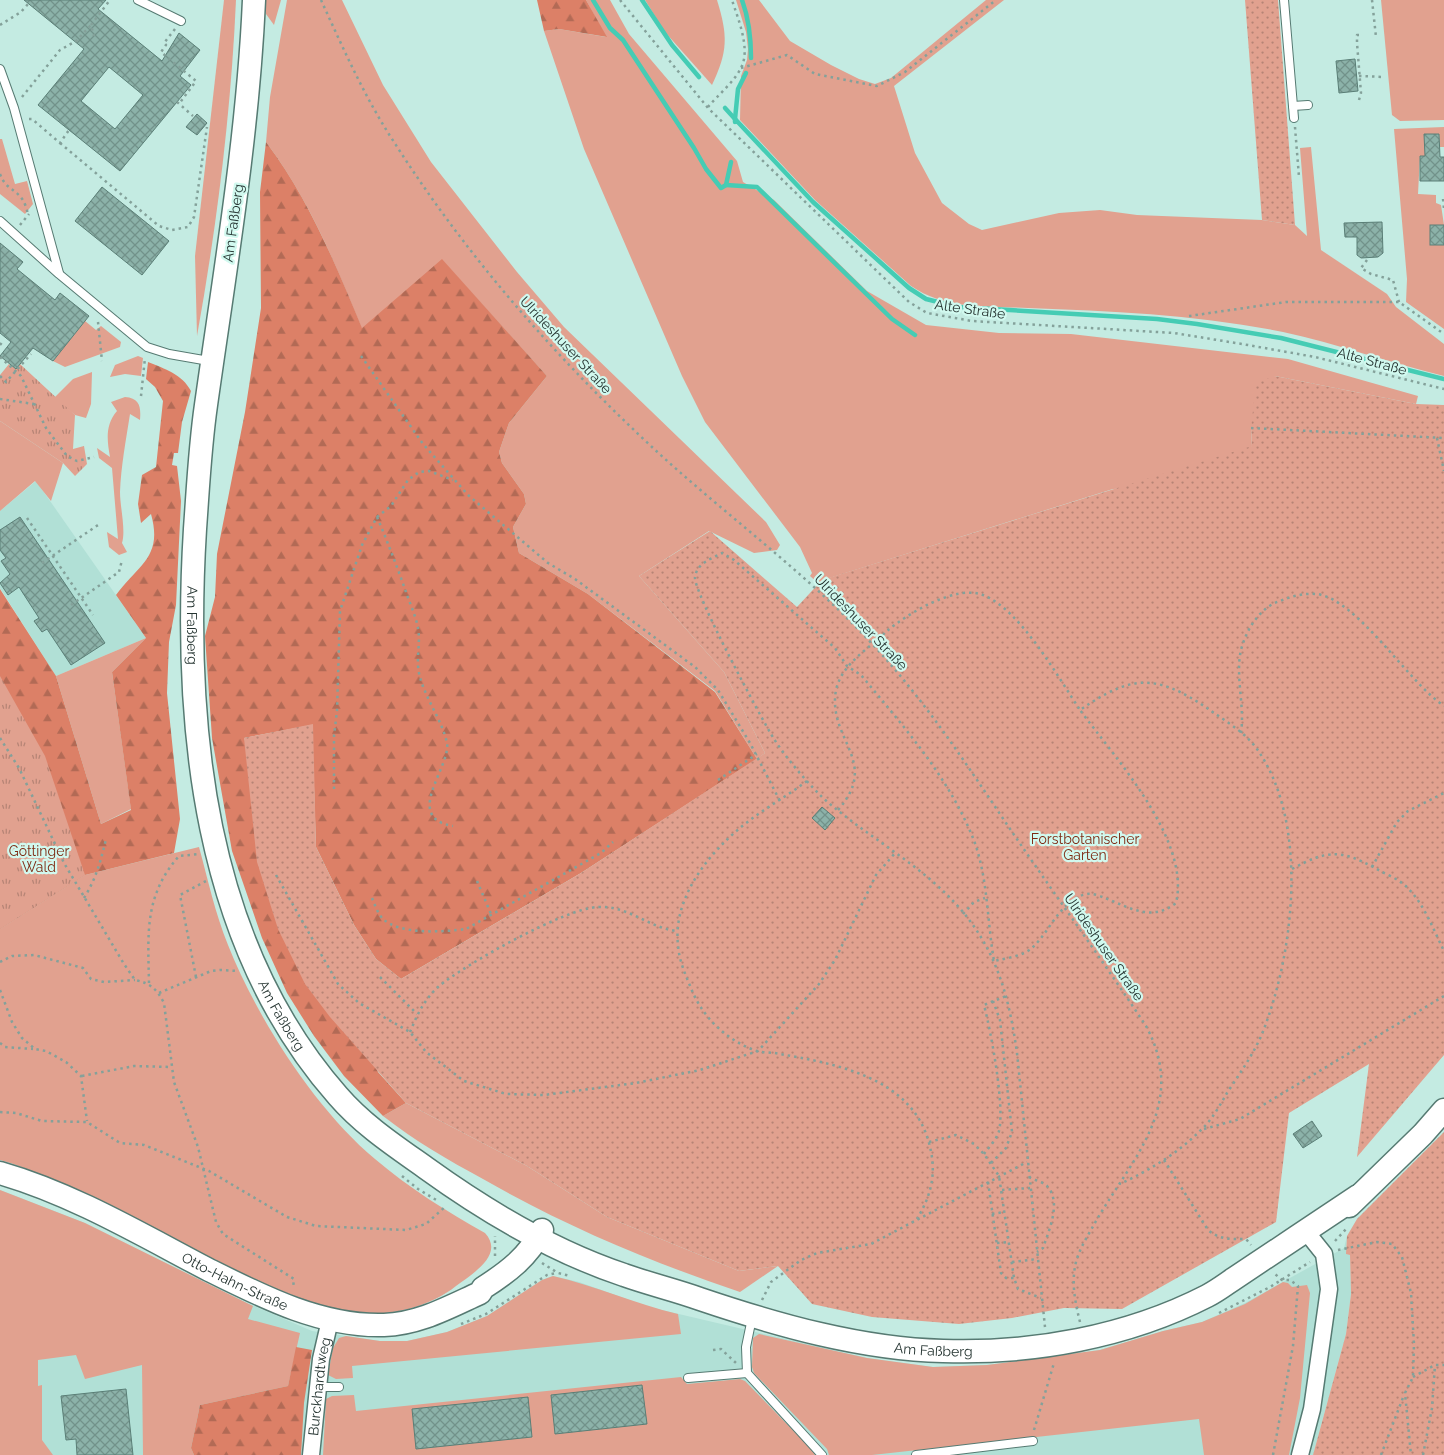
<svg xmlns="http://www.w3.org/2000/svg" width="1444" height="1455" viewBox="0 0 1444 1455" font-family="Raleway,sans-serif">
<defs>
<pattern id="forest-firs" width="22" height="20" patternUnits="userSpaceOnUse" patternTransform="scale(1.25)"><rect width="22" height="20" fill="#dc8067"/><path d="M5 1l3.5 6h-7zM16 11l3.5 6h-7z" fill="#b26a55"/></pattern>
<pattern id="park-tufts" width="24" height="20" patternUnits="userSpaceOnUse" patternTransform="scale(1.25)"><rect width="24" height="20" fill="#e1a18f"/><path d="M3 7l-1-3M5 7V3M7 7l1-3M15 17l-1-3M17 17v-4M19 17l1-3" fill="none" stroke="#b68475"/></pattern>
<pattern id="garden-dots" width="8" height="8" patternUnits="userSpaceOnUse" patternTransform="scale(1.25)"><rect width="8" height="8" fill="#e1a18f"/><path d="M2 2h.1M6 6h.1" fill="none" stroke="#b68475" stroke-width="1.8" stroke-linecap="round"/></pattern>
<pattern id="building-cross-hatch" width="8" height="8" patternUnits="userSpaceOnUse" patternTransform="scale(1.25)"><rect width="8" height="8" fill="#8cb2a9"/><path d="M0 0l8 8M0 8l8-8" fill="none" stroke="#72928a"/></pattern>
</defs>
<rect width="100%" height="100%" fill="#c4ebe2"/>
<g fill="#b1e0d6">
<path d="M36,481L146,638L56,676L0,588V511Z"/>
<path d="M0,1190L85,1223L224,1293L312,1331L380,1341H407L447,1332L487,1316L542,1280L553,1276L579,1282L649,1307L867,1358L933,1367L987,1365L1100,1350L1163,1331L1202,1322L1245,1303L1344,1248L1347,1236L1346,1248L1350,1254L1351,1294L1346,1334L1313,1455H0Z"/>
</g>
<g fill="#e1a18f">
<path d="M224,0H236C231,112 217,225 197,336L195,256Z"/>
<path d="M265,0H281L274,25L266,14Z"/>
<path d="M287,0H342L383,85L431,162L517,272L564,327L766,522L780,545L777,550L754,553L709,531L639,576L724,672L765,753L757,759L715,691L588,594L519,553L513,527L526,504L524,494L502,463L499,452L509,423L547,376L442,260L362,329C335,263 309,199 266,142L270,97Z"/>
<path d="M586,0H610L629,34L737,161L743,182L774,200L867,291L926,325L999,333L1071,334L1288,359L1418,396L1416,404L1275,376L1251,428L1252,446L1228,481L1113,489L823,580L819,584L810,576L812,573L800,547L705,422L682,376L584,149L544,31L559,29L606,37Z"/>
<path d="M645,0H717C728,36 728,51 712,85L665,32Z"/>
<path d="M736,0H759L790,41L831,65L859,79L875,84L891,78L986,0H1004L894,86L915,153L942,203L969,224L982,230L1059,213L1100,210L1137,215L1262,220L1295,225L1307,236L1300,148L1311,147L1321,250L1387,294L1396,307L1444,344V376C1390,363 1338,344 1283,332C1200,315 1113,311 1028,308C987,306 946,310 911,286L815,200L740,120L741,76L747,60L748,49L746,32Z"/>
<path d="M1381,0H1444V120L1400,121L1392,115Z"/>
<path d="M1444,127V147H1440L1439,134L1424,135L1426,156H1420L1418,194L1436,195V203L1441,205L1444,225L1430,226V245H1444V329L1406,302L1407,279L1394,129Z"/>
<path d="M0,139H2L15,184L27,181L33,204L25,214L0,194Z"/>
<path d="M85,321L96,330L101,326L121,342L120,347L65,367L53,361Z"/>
<path d="M138,356L143,358L141,376L125,374L110,377L115,365Z"/>
<path d="M92,372L91,404L86,418L75,415L54,398L73,379Z"/>
<path d="M125,397C140,398 141,407 140,420L130,414C126,440 121,466 120,492C120,507 126,530 122,543L127,552L119,555L109,547L107,532L118,539L112,468L99,458L97,448L110,457C107,440 105,425 117,411L111,402Z"/>
<path d="M0,421L63,463L51,501L35,481L0,511Z"/>
<path d="M146,638L112,672L131,809L101,824L56,676Z"/>
<path d="M199,847C208,880 215,913 228,945C257,1018 315,1109 375,1159C409,1188 446,1211 485,1233C505,1255 472,1274 456,1286C425,1311 376,1319 338,1311C293,1301 252,1280 212,1260C170,1239 128,1219 86,1198C59,1184 30,1168 0,1160V929L85,875Z"/>
<path d="M406,1103L527,1166L607,1217L739,1271L778,1266L740,1292C651,1262 565,1226 483,1179C448,1160 415,1141 383,1116Z"/>
<path d="M0,1190L85,1223L253,1306L248,1319L300,1333L288,1386L200,1405L191,1448L194,1455H143L142,1365L85,1379L76,1355L38,1360V1386L42,1385V1440L53,1455H0Z"/>
<path d="M553,1276C596,1286 636,1304 678,1314L681,1334L352,1366L353,1378L336,1379L328,1375L333,1348L339,1338L346,1336L380,1341H407L447,1332L487,1316L542,1280Z"/>
<path d="M1283,1282L1288,1283L1292,1287L1307,1285L1310,1293L1300,1398L1289,1455H1204L1199,1419L872,1455H829L827,1449L754,1373L752,1367L753,1338L759,1334L867,1358L933,1367L987,1365L1100,1350L1163,1331L1202,1322L1245,1304Z"/>
<path d="M681,1377L687,1384L740,1379L745,1381L813,1451L815,1455H323L326,1399L332,1396L354,1395L356,1411Z"/>
</g>
<g fill="url(#forest-firs)">
<path d="M537,0H586L607,37L559,29L544,31Z"/>
<path d="M266,142C309,199 335,263 362,328L442,259L547,376L509,423L499,452L502,463L524,494L526,504L513,527L519,553L588,594L715,692L757,759L581,873L401,979L376,959L354,925L316,847L312,725L244,738L378,1072L406,1103L383,1116L344,1076L314,1036L287,993L262,938L232,851L212,738L205,636L215,597L217,554L245,412L261,308L260,192Z"/>
<path d="M148,362C165,369 182,374 191,391L182,422L178,453H174L172,465L177,466L181,501L176,605L169,642L167,693L180,819L174,853L85,875L0,929V589L56,676L101,824L131,810L112,672L146,638L116,595C139,564 163,557 151,514L141,523L138,504L142,475L156,467L163,401L155,387L146,379Z"/>
<path d="M296,1347L312,1350L304,1403L301,1455H194L191,1448L200,1405L288,1386Z"/>
</g>
<g fill="url(#park-tufts)">
<path d="M9,364L16,369L20,364L75,415L73,449L84,446L87,464L75,476L63,463L0,421V375Z"/>
<path d="M0,676L45,756L85,875L0,929Z"/>
</g>
<g fill="url(#garden-dots)">
<path d="M1245,0H1278L1295,225L1262,220Z"/>
<path d="M1275,376L1416,404L1444,405V1055L1357,1157L1369,1064L1289,1113L1276,1222L1122,1309L1064,1308L1012,1318L959,1324L872,1317L812,1304L778,1266L739,1271L607,1217L527,1166L406,1103L330,1017L305,984L278,929L257,862L244,738L313,724L316,847L354,925L376,959L401,979L581,873L765,753L724,672L639,576L710,531L797,607L822,580L1252,446L1251,428L1256,383Z"/>
<path d="M1444,1132V1455H1313L1346,1334L1351,1294L1350,1255L1346,1254L1347,1236L1357,1219Z"/>
</g>
<g fill="none" stroke-linecap="round" stroke-linejoin="round">
<g stroke="#45ccb4" stroke-width="4.5">
<path d="M593,0L610,28L623,40L694,148L706,169L721,188L726,185L731,162"/>
<path d="M642,0L672,45L699,77"/>
<path d="M742,0C749,19 751,37 751,58"/>
<path d="M725,108L735,119"/>
<path d="M735,119L738,89L746,73"/>
<path d="M735,122V119L813,202L909,288L926,299L958,307L1157,319L1197,324L1281,338L1444,379"/>
<path d="M726,185L757,187L892,319L915,335"/>
</g>
</g>
<g fill="url(#building-cross-hatch)" stroke="#5a7e76" fill-rule="evenodd">
<path d="M24,0H106L98,9L162,61L179,33L200,50L180,76L191,85L120,171L38,105L84,49ZM109,67L143,95L115,129L81,101Z"/>
<path d="M1355,59L1358,91L1339,93L1336,61Z"/>
<path d="M197,114L207,123L197,135L186,127Z"/>
<path d="M1424,134H1439L1440,157H1444V181H1420V156H1425Z"/>
<path d="M102,187L169,241L142,275L75,221Z"/>
<path d="M1382,222L1383,253L1378,257L1361,258L1357,255V237H1345L1344,223Z"/>
<rect x="1430" y="225" width="14" height="20"/>
<path d="M0,243L23,262L17,269L55,300L60,293L89,316L53,361L33,348L16,369L0,356L11,342L0,333Z"/>
<path d="M20,517L105,643L71,665L47,629L42,632L34,621L39,618L19,587L8,595L0,583L10,574L1,561L6,558L0,550V530Z"/>
<path d="M822,807L835,818L825,830L812,818Z"/>
<path d="M1312,1121L1322,1136L1303,1148L1293,1134Z"/>
<path d="M642,1385L647,1424L555,1434L551,1395Z"/>
<path d="M126,1389L133,1455H77L76,1439L66,1440L61,1396Z"/>
<path d="M528,1397L532,1437L416,1449L412,1409Z"/>
</g>
<g fill="none" stroke-linecap="round" stroke-linejoin="round">
<defs>
<g id="lane">
<path d="M138,0L181,21"/>
<path d="M1284,0L1294,118"/>
<path d="M0,69L14,108L59,273"/>
<path d="M1293,106L1308,105"/>
<path d="M0,221L59,274L147,347L169,354L209,361"/>
<path d="M752,1318L746,1347L747,1373L822,1455"/>
<path d="M688,1378L747,1373"/>
<path d="M317,1387H339"/>
<path d="M916,1455L1033,1441"/>
</g>
<g id="street">
<path id="s1" d="M311,1455L321,1359L330,1320"/>
<path d="M1300,1455L1312,1409L1329,1289L1324,1254L1312,1239"/>
</g>
<g id="secondary">
<path id="s2" d="M254,0C248,136 225,270 206,405C200,446 198,488 195,529C183,724 203,943 338,1096C363,1125 395,1146 426,1168C487,1212 552,1251 624,1275C649,1284 675,1290 700,1299C777,1325 861,1349 943,1351C1032,1354 1127,1337 1207,1296C1217,1291 1226,1284 1235,1278C1276,1251 1317,1223 1358,1196"/>
<path id="s3" d="M0,1173C73,1194 142,1235 209,1270C263,1297 322,1327 384,1325C419,1324 449,1307 480,1293L483,1288C508,1272 528,1257 542,1230"/>
<path d="M1349,1206L1423,1134L1444,1110"/>
</g>
</defs>
<use href="#lane" stroke="#567a72" stroke-width="10"/>
<use href="#street" stroke="#567a72" stroke-width="19"/>
<use href="#secondary" stroke="#567a72" stroke-width="25"/>
<g stroke="#84a19a" stroke-width="2.5" stroke-dasharray="2.5 4" stroke-linecap="butt">
<path d="M321,0C343,48 365,98 394,142C466,255 554,356 652,447C725,515 807,573 875,647C925,701 965,762 1006,823C1052,891 1101,958 1146,1026C1188,1104 1134,1156 1096,1221C1089,1234 1080,1247 1076,1262C1071,1282 1075,1302 1080,1322"/>
<path d="M620,0L708,108L909,302L927,313L972,321L1174,333L1242,344L1315,357L1444,389"/>
<path d="M1372,0L1376,37"/>
<path d="M0,25L21,12L28,4"/>
<path d="M91,25L110,0"/>
<path d="M175,29L164,43L166,45L161,52L196,81L179,104"/>
<path d="M741,68L787,55L815,74L877,86L905,72L996,0"/>
<path d="M1359,76L1384,77"/>
<path d="M22,97L60,50L76,41L91,25L94,36"/>
<path d="M1359,100L1361,93L1357,43V35H1359"/>
<path d="M177,102L193,116"/>
<path d="M708,107C718,95 734,82 741,68C751,49 738,19 732,0"/>
<path d="M29,119H32L60,143L69,130"/>
<path d="M1295,127L1299,177"/>
<path d="M60,143L159,226L172,230L188,227L194,217L207,127"/>
<path d="M0,174C7,194 23,187 28,215"/>
<path d="M1443,199L1444,209"/>
<path d="M20,225L29,214"/>
<path d="M1367,260L1361,268L1371,274L1393,280L1399,302"/>
<path d="M1189,316L1286,302H1399L1444,334"/>
<path d="M98,322L102,361"/>
<path d="M0,345L4,340"/>
<path d="M361,356L423,444L468,495L548,563L575,579L695,667L718,690L750,743L780,801"/>
<path d="M0,357L21,376L46,428L67,456L77,461L94,457"/>
<path d="M0,376L6,382L31,354"/>
<path d="M141,396L145,358"/>
<path d="M0,399L34,404"/>
<path d="M1251,428L1444,438"/>
<path d="M1437,438L1444,471"/>
<path d="M377,517C388,543 398,569 407,595C411,606 416,617 418,628C421,644 415,661 420,677C426,700 442,720 447,743C451,767 402,818 453,826"/>
<path d="M27,518L93,615"/>
<path d="M42,563L101,523"/>
<path d="M71,605L119,572L122,560"/>
<path d="M1241,733C1245,706 1235,676 1241,650C1246,630 1260,607 1280,601C1292,596 1304,593 1317,594C1358,600 1407,681 1444,706"/>
<path d="M0,738L19,768L64,863L124,964L135,980C150,983 157,989 164,1003L174,1082L198,1147L216,1222L223,1234L294,1279L293,1288"/>
<path d="M718,780L757,754"/>
<path d="M807,781C791,793 774,803 757,815C718,842 672,892 678,945C679,960 685,974 691,988C702,1017 727,1041 757,1051C764,1053 772,1052 780,1054C837,1064 912,1078 929,1143C937,1172 932,1194 917,1219"/>
<path d="M334,789V736L337,711L340,611L362,545L377,517L391,506L408,480L419,472L429,471L453,480"/>
<path d="M838,810C881,761 827,740 836,690C842,663 869,649 887,631C907,614 956,584 983,595C1020,609 1058,677 1080,710C1131,675 1155,673 1207,708C1225,721 1247,733 1259,752C1309,826 1294,954 1262,1034C1253,1055 1240,1073 1227,1093C1220,1105 1212,1120 1201,1130C1178,1153 1150,1170 1120,1184"/>
<path d="M1372,867L1397,822L1408,811L1444,793"/>
<path d="M1292,869C1327,850 1340,849 1375,868C1383,873 1394,877 1402,883C1422,898 1433,929 1444,951"/>
<path d="M276,875L338,984L359,1003L410,1032L426,1052L464,1081L506,1094L544,1095L636,1083L700,1070L758,1051L819,984L835,960L876,875L896,852"/>
<path d="M477,881L491,914"/>
<path d="M84,898C96,879 101,860 106,839"/>
<path d="M372,898C375,905 378,914 383,919C400,935 444,932 466,929L601,853L613,842"/>
<path d="M963,914L974,902L985,898"/>
<path d="M0,962L12,956L34,955L83,968L91,979L104,982L135,980"/>
<path d="M196,977L180,895L206,881"/>
<path d="M380,977L417,1014"/>
<path d="M149,983C148,933 144,896 179,856L199,854"/>
<path d="M0,990L12,1022L22,1038L35,1049L46,1051L66,1062L81,1076L87,1121"/>
<path d="M159,993L211,971L220,970L238,971"/>
<path d="M410,1032C417,1015 424,1000 438,987C464,965 565,908 598,907C628,905 650,929 678,931"/>
<path d="M0,1043L5,1047L33,1049"/>
<path d="M82,1076L134,1066L171,1067"/>
<path d="M0,1112L16,1113L42,1121L87,1122L120,1143L144,1145L209,1171L287,1217L316,1226L406,1230L426,1224L446,1206"/>
<path d="M1204,1129L1240,1119L1444,996"/>
<path d="M929,1142L956,1135L974,1144L984,1154L999,1176L1014,1278L1018,1289L1041,1298"/>
<path d="M984,1154C989,1147 997,1139 999,1131C1005,1106 991,1032 984,1005L1006,996"/>
<path d="M1164,1160L1208,1230C1220,1240 1230,1239 1246,1239L1251,1245"/>
<path d="M991,1163L1006,1148L1012,1132L1000,1020L993,1001"/>
<path d="M402,1176L418,1189L438,1201"/>
<path d="M1029,1177C1034,1180 1043,1182 1047,1186C1062,1202 1049,1230 1043,1248L1037,1252"/>
<path d="M988,1182L1001,1273L1006,1278H1014"/>
<path d="M1002,1190L1030,1188"/>
<path d="M992,1214L1004,1212"/>
<path d="M1335,1241L1348,1227"/>
<path d="M997,1243L1009,1242"/>
<path d="M1338,1250L1377,1242L1392,1244L1402,1257L1411,1293L1414,1344L1413,1377L1405,1393L1411,1455"/>
<path d="M495,1256V1236"/>
<path d="M1012,1262L1037,1259"/>
<path d="M542,1263L558,1273L570,1276"/>
<path d="M762,1300L771,1282L801,1260L817,1253L871,1244L1027,1162"/>
<path d="M1219,1313L1270,1287L1310,1262"/>
<path d="M461,1324L486,1314L547,1275L556,1273"/>
<path d="M1045,1327L1017,1053C1009,996 996,947 955,903C916,861 864,835 822,797C805,780 787,759 774,739C762,720 693,591 695,577C697,563 711,559 722,553L734,560L835,648L847,666L861,675C903,726 948,776 973,838C988,876 987,921 994,961C1007,958 1024,956 1033,947C1050,931 1062,898 1087,894C1093,893 1100,896 1105,898C1130,908 1152,922 1176,903C1191,840 1115,758 1080,710"/>
<path d="M713,1350L721,1349L736,1363"/>
<path d="M1413,1377L1435,1365H1444"/>
<path d="M1034,1430L1054,1363"/>
<path d="M1273,1455L1293,1346L1298,1286L1290,1280H1282L1275,1274"/>
<path d="M1381,1455L1404,1395"/>
<path d="M1423,1455L1432,1408L1435,1365"/>
</g>
<use href="#lane" stroke="#fff" stroke-width="8"/>
<use href="#street" stroke="#fff" stroke-width="16"/>
<use href="#secondary" stroke="#fff" stroke-width="22"/>
</g>
<g text-anchor="middle" dominant-baseline="central" stroke-width="4.5" stroke-linejoin="round" paint-order="stroke">
<g font-size="14" fill="#253431" stroke="#d1f9ef">
<text transform="translate(233 223) rotate(-82)">Am Faßberg</text>
<text transform="translate(970 309) rotate(8)">Alte Straße</text>
<text transform="translate(566 345) rotate(47)">Ulrideshuser Straße</text>
<text transform="translate(1372 361) rotate(15)">Alte Straße</text>
<text transform="translate(861 622) rotate(46)">Ulrideshuser Straße</text>
<text stroke="none"><textPath href="#s2" startOffset="629">Am Faßberg</textPath></text>
<text transform="translate(1104 947) rotate(55)">Ulrideshuser Straße</text>
<text stroke="none"><textPath href="#s2" startOffset="1034">Am Faßberg</textPath></text>
<text stroke="none"><textPath href="#s3" startOffset="259">Otto-Hahn-Straße</textPath></text>
<text stroke="none"><textPath href="#s2" startOffset="1792">Am Faßberg</textPath></text>
<text stroke="none"><textPath href="#s1" startOffset="69">Burckhardtweg</textPath></text>
</g>
<g font-size="14" fill="#7d2a12" stroke="#d1f9ef">
<text x="1085" y="839">Forstbotanischer<tspan x="1085" dy="16">Garten</tspan></text>
<text x="39" y="851">Göttinger<tspan x="39" dy="16">Wald</tspan></text>
</g>
</g>
</svg>
